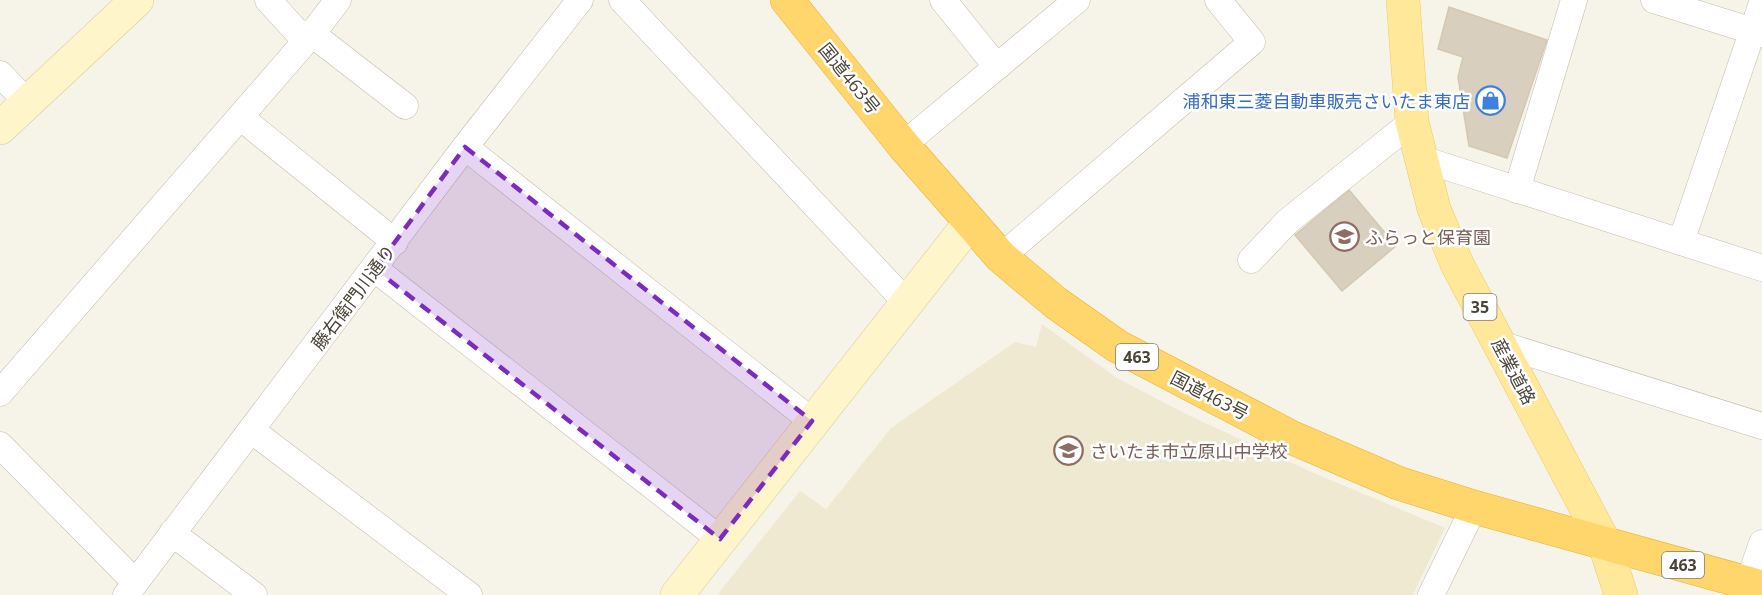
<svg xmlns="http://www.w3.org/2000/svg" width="1762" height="595" viewBox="0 0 1762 595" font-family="'Open Sans','Noto Sans JP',sans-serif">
<rect width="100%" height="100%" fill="#f6f3e9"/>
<path fill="#f0e9d2" d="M1042,324L1117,378L1188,415L1316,474L1445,528L1413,595H717L800,491L826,509L891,428L1015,342L1036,347Z"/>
<g fill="#d8cfbe" stroke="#d4c8b0" stroke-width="1.5">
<path d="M1449,7L1547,40L1507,158L1469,146L1458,77L1463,57L1438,49Z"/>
<path d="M1349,190L1396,246L1342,291L1295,235Z"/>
</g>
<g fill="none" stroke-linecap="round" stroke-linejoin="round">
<defs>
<g id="street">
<path d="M268,0L298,33L312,34L405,106"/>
<path d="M622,0L908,304"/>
<path d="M943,0L997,67"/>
<path d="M1654,0L1762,34"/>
<path d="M0,74L27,102"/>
<path d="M240,117L395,242"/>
<path d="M903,145L1077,0"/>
<path d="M465,147L812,421"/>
<path d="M1419,158L1762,268"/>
<path d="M1517,190L1574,0"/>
<path d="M1681,242L1762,3"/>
<path d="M1001,257L1252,42L1218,0"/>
<path d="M1251,260L1288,221L1412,122"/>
<path d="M375,269L720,539"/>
<path d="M1500,344L1762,426"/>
<path d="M0,393L312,34L338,0"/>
<path d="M251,430L469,595"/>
<path d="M0,445L135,582"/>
<path d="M172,533L254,595"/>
<path d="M1748,584L1762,543"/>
<path d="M126,595L465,147L580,0"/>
<path d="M1431,595L1474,507"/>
</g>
<g id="secondary">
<path d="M0,128L137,0"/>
<path d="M677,595L969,224"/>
</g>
<path id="primary" d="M1403,0L1412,122L1434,209L1457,264L1604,542L1621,595"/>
<path id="highway" d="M787,0L903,145L1001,257L1056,303L1117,346L1293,438L1398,483L1474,507L1762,587"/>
</defs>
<use href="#street" stroke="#c2bbab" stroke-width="27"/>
<use href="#secondary" stroke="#d9cb96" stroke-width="34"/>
<use href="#primary" stroke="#edcb60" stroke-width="34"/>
<use href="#highway" stroke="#e9b030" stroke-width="34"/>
<use href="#street" stroke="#fff" stroke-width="26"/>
<use href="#secondary" stroke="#fff5ca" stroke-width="33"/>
<use href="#primary" stroke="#ffe899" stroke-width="33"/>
<use href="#highway" stroke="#ffd66b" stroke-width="33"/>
</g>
<path fill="#7b2cbf" fill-opacity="0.2" stroke="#7b2cbf" stroke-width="4.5" stroke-dasharray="12 8" stroke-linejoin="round" d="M465,147L812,421L720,539L375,269Z"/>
<defs>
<symbol id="shop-ring" viewBox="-11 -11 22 22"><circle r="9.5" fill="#fff" stroke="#3f7fe0" stroke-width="1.5"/><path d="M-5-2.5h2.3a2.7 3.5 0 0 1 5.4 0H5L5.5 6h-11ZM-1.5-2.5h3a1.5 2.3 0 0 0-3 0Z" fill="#3f7fe0"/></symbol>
<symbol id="school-ring" viewBox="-11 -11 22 22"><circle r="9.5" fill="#fff" stroke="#8d6e63" stroke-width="1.5"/><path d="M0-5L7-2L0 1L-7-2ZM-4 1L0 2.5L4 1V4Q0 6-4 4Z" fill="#8d6e63"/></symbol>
</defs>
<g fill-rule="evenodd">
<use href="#shop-ring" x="1474" y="84" width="33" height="33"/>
<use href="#school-ring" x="1328" y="220" width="33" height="33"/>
<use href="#school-ring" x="1052" y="434" width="33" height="33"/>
</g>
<g text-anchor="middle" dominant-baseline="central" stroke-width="5" stroke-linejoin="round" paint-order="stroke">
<g fill="#fff" stroke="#807c73" stroke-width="1.5">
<rect x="1463.5" y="294" width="33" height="26" rx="4.5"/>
<rect x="1116" y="344" width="42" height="26" rx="4.5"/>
<rect x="1662" y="552" width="42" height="26" rx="4.5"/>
</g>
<g font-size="16" font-weight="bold" fill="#4a4437">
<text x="1480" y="307">35</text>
<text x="1137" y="357">463</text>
<text x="1683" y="565">463</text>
</g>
<g font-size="18" fill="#4a4437" stroke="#fff">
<text transform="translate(850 78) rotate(51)">国道463号</text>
<text transform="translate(353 297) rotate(-53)">藤右衛門川通り</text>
<text transform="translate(1514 371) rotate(62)">産業道路</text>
<text transform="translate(1210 395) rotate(27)">国道463号</text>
</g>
<g font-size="18" fill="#366cbe" stroke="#fff" text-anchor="end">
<text x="1470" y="101">浦和東三菱自動車販売さいたま東店</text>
</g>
<g font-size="18" fill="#785e54" stroke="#fff" text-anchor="start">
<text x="1365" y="237">ふらっと保育園</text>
<text x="1090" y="451">さいたま市立原山中学校</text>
</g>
</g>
</svg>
